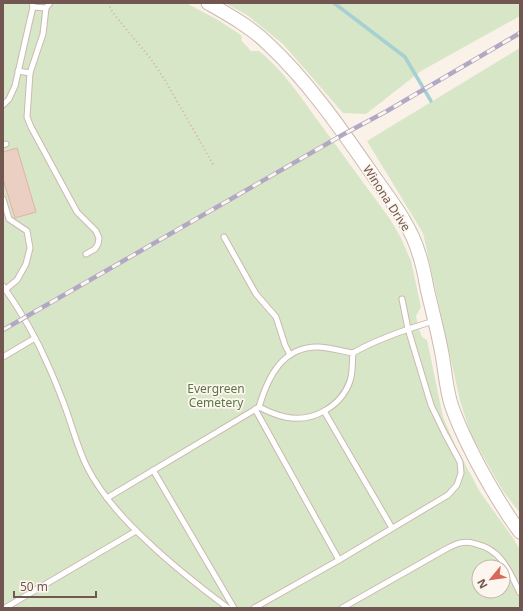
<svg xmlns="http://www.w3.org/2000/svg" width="523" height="611" viewBox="0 0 523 611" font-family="'Noto Sans',sans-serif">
<rect width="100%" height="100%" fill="#faf1e8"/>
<g fill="#d8e6c8" fill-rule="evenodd">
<path d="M3,3H186L218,20L241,35L242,38L241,40L251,51H259C284,71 302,99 321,125C344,156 367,188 390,219L401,238L411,261L421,307L416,316L418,326L422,337L427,340L443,417L456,447L480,492L513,538L520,550V608H3ZM479,567H503V591H479Z"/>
<path d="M225,3H520V16L421,71L366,114L343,113L283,44L247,15Z"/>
<path d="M520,48V513L503,491L471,435L460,401L423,233L367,141Z"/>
</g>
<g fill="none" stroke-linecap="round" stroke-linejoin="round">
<path stroke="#a6d0d2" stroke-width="3.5" d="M334,3L405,57L431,101"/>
</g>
<path fill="#eccfc3" stroke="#ddb4a5" d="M17,148L36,212L15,218L3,179V152Z"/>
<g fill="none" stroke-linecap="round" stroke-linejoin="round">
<defs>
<g id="service">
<path d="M50,3L46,8L43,34L30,73L27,117L31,127L77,212L96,231L99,238L98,244L95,249L86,254"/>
<path d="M33,7L46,8"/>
<path d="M18,71L30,73"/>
<path d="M3,105L9,99L15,86L29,24L33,7L32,3"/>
<path d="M3,145L6,144"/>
<path d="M3,199L9,219L27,231L30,248L26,264L17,280L6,289"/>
<path d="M224,237L256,294L276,317L285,345L290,355"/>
<path d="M3,286C20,310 36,337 48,365C54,378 59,391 64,404C72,425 77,447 87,467C102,496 124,520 148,542C173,566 200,587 228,608"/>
<path d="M3,357L35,338"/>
<path d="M259,407C267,411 276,415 285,417C312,423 341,407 350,381C353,372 352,362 353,353"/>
<path d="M255,409L339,560"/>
<path d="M324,411L392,528"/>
<path d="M153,470L234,608"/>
<path d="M107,498L259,407C268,376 283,346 319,347C331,348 342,351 353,353C377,339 407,329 434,321"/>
<path d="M5,608L136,531"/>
<path d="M254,608L339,560L448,495L457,485L461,473L460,462L444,432L431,405L408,329L402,299"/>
<path d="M342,608L446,549C450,547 455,544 460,543C465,542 471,542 476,544C502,550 509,571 520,593"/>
</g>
<path id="tertiary" d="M208,3C229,15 251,27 268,44C309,82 343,132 375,178C392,202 411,226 419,254C423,265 425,277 427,288C432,310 438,332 442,354C445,370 446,388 451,404C458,425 468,445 478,464C491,488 504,511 520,532"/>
</defs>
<use href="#service" stroke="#cbb9af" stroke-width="7"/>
<use href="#tertiary" stroke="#cbb9af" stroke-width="15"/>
<path stroke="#d1b2a6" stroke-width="2" stroke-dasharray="1 3" stroke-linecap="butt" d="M108,3L113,13L151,59L165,80L214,166"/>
<use href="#service" stroke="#fff" stroke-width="5"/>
<use href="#tertiary" stroke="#fff" stroke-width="13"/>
<defs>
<path id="rail" d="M3,330L344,134L387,111L520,33"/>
</defs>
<use href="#rail" stroke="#b3a8c3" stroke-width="4.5"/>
<use href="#rail" stroke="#fdf6ee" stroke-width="3" stroke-dasharray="9" stroke-linecap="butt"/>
</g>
<g text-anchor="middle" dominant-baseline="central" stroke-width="3.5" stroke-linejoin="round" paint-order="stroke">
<g font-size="12" fill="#71574f" stroke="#fdf6ee">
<text transform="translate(387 198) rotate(57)">Winona Drive</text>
</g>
<g font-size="12" fill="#5b7648" stroke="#fdf6ee">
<text x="216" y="388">Evergreen<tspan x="216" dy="14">Cemetery</tspan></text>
</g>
</g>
<rect width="523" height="611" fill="none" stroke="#71574f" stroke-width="8"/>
<g transform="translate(491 579) rotate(241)"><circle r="19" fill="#fdf6ee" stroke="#c5b6ae"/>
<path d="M0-3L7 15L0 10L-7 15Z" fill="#d6695c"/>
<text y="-6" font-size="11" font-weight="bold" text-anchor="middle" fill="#71574f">N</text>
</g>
<path d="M14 591v6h82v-6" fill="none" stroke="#71574f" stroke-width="2"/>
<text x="20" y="591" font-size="12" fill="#71574f" stroke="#fdf6ee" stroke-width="3" paint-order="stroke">50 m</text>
</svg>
